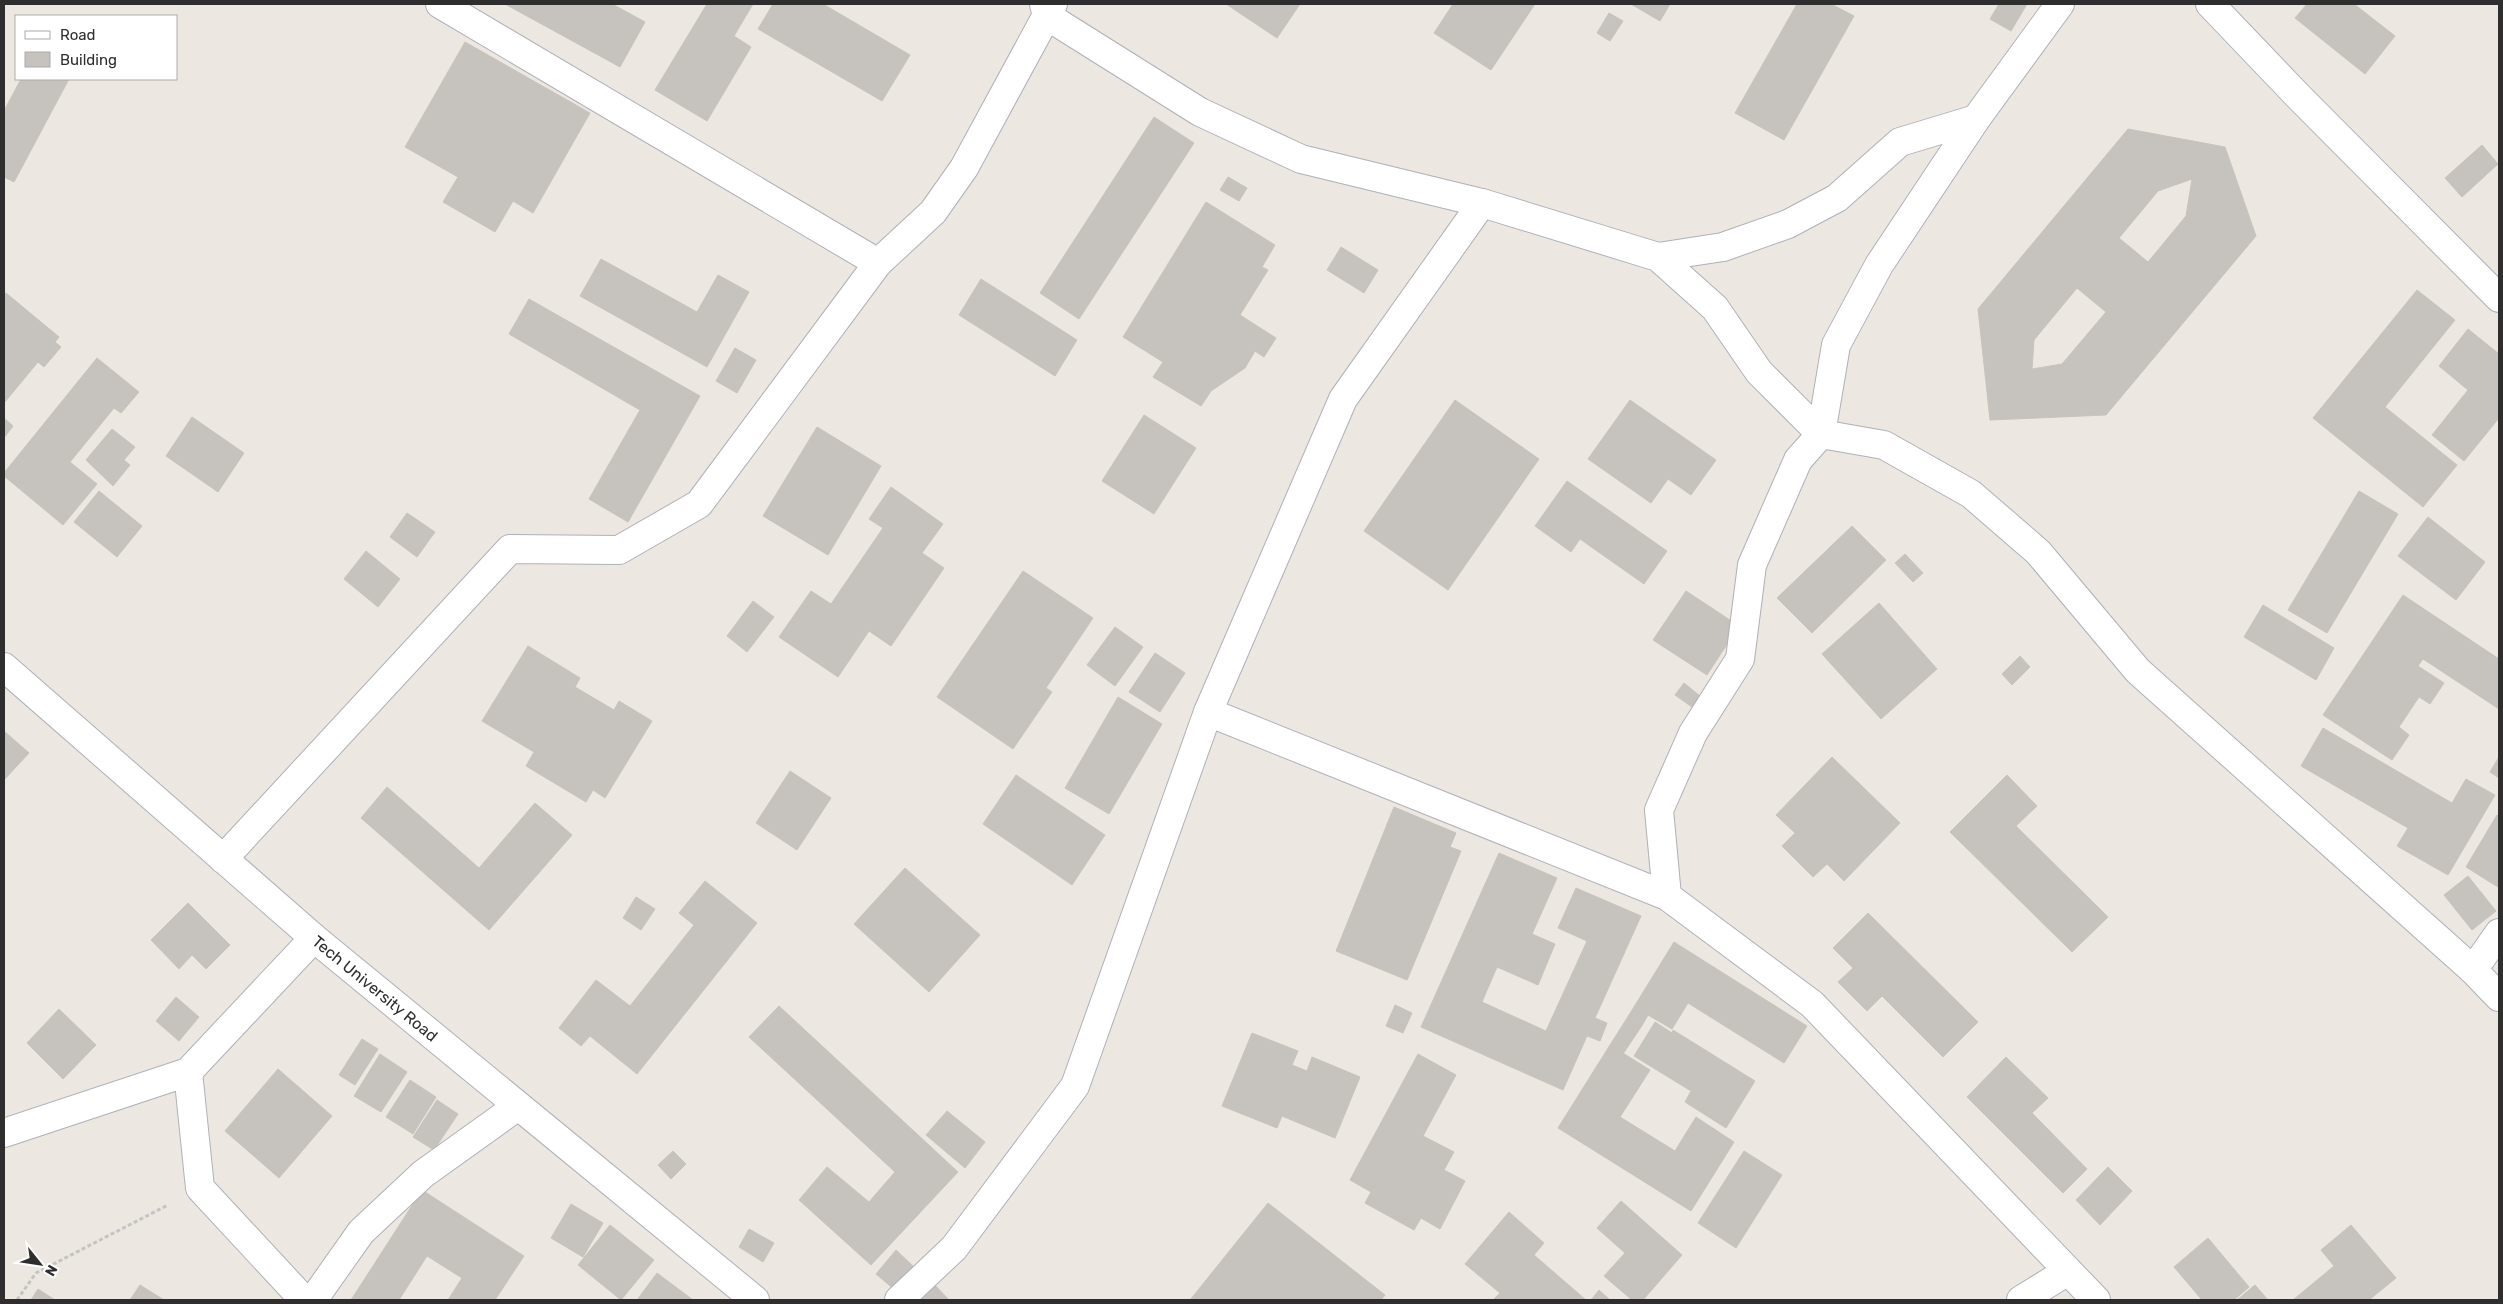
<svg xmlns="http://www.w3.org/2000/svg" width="2503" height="1304" viewBox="0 0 2503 1304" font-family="Rubik,sans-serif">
<rect width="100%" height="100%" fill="#ede7e2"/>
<g fill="#c6c2bd" stroke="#c9c3bb" fill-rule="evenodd">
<path d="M505,4H612L645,22L620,67Z"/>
<path d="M707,4H753L734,36L751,47L707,121L655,90Z"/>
<path d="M773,4H823L910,55L882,101L758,29Z"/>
<path d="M1226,4H1300L1277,38Z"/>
<path d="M1453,4H1535L1491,70L1434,33Z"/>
<path d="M1631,4H1670L1660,21Z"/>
<path d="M1797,4H1831L1854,16L1784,140L1735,113Z"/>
<path d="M1999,4H2027L2011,31L1990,19Z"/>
<path d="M2307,4H2354L2395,36L2365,74L2295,18Z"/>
<path d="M1609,13L1623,21L1610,41L1597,33Z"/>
<path d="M465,42L590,113L533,213L513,201L495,232L443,202L458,177L405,147Z"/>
<path d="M21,79H69L14,182L4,177V111Z"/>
<path d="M1154,117L1194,143L1079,319L1040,293Z"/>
<path d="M2128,129L2225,147L2256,236L2106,415L1990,420L1978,309ZM2192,179L2186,216L2148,262L2119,238L2158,191ZM2077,288L2106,312L2062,364L2032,369L2034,340Z"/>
<path d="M2482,145L2498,164L2462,197L2445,178Z"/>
<path d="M1228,177L1247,188L1239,201L1220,190Z"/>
<path d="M1206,202L1275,245L1262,267L1268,270L1240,315L1276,338L1264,357L1255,351L1245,368L1211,391L1201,406L1153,377L1163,362L1123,337Z"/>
<path d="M1341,247L1378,270L1364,293L1327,270Z"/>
<path d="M601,259L697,312L718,275L749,292L707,367L580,296Z"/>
<path d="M981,279L1077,340L1055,376L959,315Z"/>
<path d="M2417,290L2455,320L2385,407L2457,465L2423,507L2313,418Z"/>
<path d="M6,293L59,337L55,342L61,347L44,367L38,362L4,403V296Z"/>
<path d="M529,299L700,396L628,522L589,499L640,410L509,334Z"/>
<path d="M2468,329L2499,354V418L2464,461L2432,435L2468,390L2439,366Z"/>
<path d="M735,348L756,360L737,393L716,381Z"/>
<path d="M97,358L139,392L121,413L114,408L70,462L97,484L63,525L4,476V473Z"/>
<path d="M1455,400L1539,459L1448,590L1364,531Z"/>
<path d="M1630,400L1716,460L1691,495L1668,479L1651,503L1588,459Z"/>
<path d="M1144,415L1196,448L1154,514L1102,481Z"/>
<path d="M192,417L244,453L218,492L166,456Z"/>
<path d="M4,418L13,426L4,438Z"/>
<path d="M817,427L881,466L828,555L763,516Z"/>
<path d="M112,429L135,447L124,460L130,465L113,486L86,460Z"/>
<path d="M1567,481L1667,551L1644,584L1580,539L1571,552L1535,526Z"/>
<path d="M891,487L943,524L922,553L944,568L891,646L869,631L838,677L779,637L811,591L831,604L883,528L869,519Z"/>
<path d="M99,491L142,526L117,557L74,522Z"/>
<path d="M2359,491L2398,514L2327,633L2288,610Z"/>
<path d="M407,513L435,532L417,557L390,537Z"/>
<path d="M2428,517L2485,562L2456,600L2398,556Z"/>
<path d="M1852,526L1886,560L1812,633L1777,598Z"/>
<path d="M366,551L400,579L378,607L344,579Z"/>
<path d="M1905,554L1923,573L1913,582L1895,563Z"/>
<path d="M1023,571L1093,618L1046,688L1052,692L1013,749L937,697Z"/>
<path d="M1686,591L1739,626L1707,675L1653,640Z"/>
<path d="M2403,595L2499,659V709L2423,659L2418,666L2444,683L2430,704L2419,697L2399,727L2409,735L2392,760L2323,715Z"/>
<path d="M753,601L774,617L747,652L727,636Z"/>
<path d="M1879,603L1937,669L1881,719L1822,654Z"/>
<path d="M2263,605L2334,648L2316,680L2244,637Z"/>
<path d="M1115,627L1143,647L1115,686L1087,665Z"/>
<path d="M528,646L580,678L575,687L614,710L619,701L652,721L605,798L593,790L586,802L526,766L534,752L482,721Z"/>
<path d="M1155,653L1185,673L1160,712L1129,692Z"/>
<path d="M2020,656L2030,667L2012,685L2002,674Z"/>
<path d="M1684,683L1700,696L1692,707L1675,695Z"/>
<path d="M1118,697L1162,724L1109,814L1065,788Z"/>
<path d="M2323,728L2452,803L2466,779L2495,795L2448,875L2397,846L2408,828L2301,766Z"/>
<path d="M4,731L29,753L4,780Z"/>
<path d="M1832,757L1900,823L1844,881L1827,864L1813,877L1782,846L1795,833L1776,815Z"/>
<path d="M2499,757V778L2490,772Z"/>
<path d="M790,771L831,798L797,850L756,823Z"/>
<path d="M1016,775L1105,835L1072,885L983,824Z"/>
<path d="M2007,775L2037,806L2016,826L2108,917L2072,952L1950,832Z"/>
<path d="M387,787L479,868L535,803L572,835L489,930L361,818Z"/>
<path d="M1394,807L1456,833L1450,847L1461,851L1407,980L1336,951Z"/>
<path d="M2497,815L2499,816L2498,887L2466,867Z"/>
<path d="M1499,853L1557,878L1532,934L1555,944L1538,985L1497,967L1482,1002L1546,1031L1587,941L1558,928L1576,888L1641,916L1595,1018L1607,1023L1600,1041L1587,1036L1563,1090L1421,1027Z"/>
<path d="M905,868L980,935L929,992L854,924Z"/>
<path d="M2468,876L2496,911L2472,930L2444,895Z"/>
<path d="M705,881L757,923L637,1074L590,1036L581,1046L559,1028L596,980L630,1006L694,925L679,913Z"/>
<path d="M636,897L655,909L641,930L623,918Z"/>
<path d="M188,903L230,945L206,969L192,955L179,969L151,940Z"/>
<path d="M1868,913L1978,1022L1943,1057L1882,996L1867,1011L1838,982L1853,968L1833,948Z"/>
<path d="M1674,942L1807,1026L1784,1063L1688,1003L1672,1029L1648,1015L1643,1024L1629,1015Z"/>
<path d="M176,997L199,1017L179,1041L156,1021Z"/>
<path d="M1395,1005L1412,1013L1403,1033L1386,1026Z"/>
<path d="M779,1006L958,1172L871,1265L799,1200L827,1167L869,1202L895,1172L749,1037Z"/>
<path d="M59,1009L96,1045L63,1079L27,1043Z"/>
<path d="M1629,1015L1643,1024L1623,1054L1610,1045Z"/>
<path d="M1655,1022L1672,1033L1673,1030L1755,1081L1726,1128L1685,1102L1691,1091L1634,1056Z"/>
<path d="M1252,1033L1298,1051L1292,1065L1307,1071L1312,1057L1360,1077L1335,1138L1282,1116L1277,1128L1222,1106Z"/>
<path d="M362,1039L378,1049L355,1085L339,1075Z"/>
<path d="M1610,1045L1650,1070L1620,1117L1675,1151L1696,1117L1734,1142L1691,1211L1558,1128Z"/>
<path d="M380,1054L407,1072L381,1112L354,1096Z"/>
<path d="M1418,1054L1456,1075L1423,1136L1454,1152L1444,1170L1465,1181L1440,1229L1421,1218L1414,1230L1365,1203L1371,1192L1350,1180Z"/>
<path d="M2006,1057L2048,1098L2032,1113L2087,1169L2063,1193L1967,1097Z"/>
<path d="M278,1069L332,1116L279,1178L225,1131Z"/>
<path d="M410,1080L436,1097L413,1134L386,1117Z"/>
<path d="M437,1100L458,1114L434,1150L413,1137Z"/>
<path d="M947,1111L985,1142L965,1168L926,1135Z"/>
<path d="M673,1151L686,1164L671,1179L658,1165Z"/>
<path d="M1744,1151L1782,1175L1736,1248L1698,1223Z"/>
<path d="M2108,1167L2132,1191L2100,1225L2076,1200Z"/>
<path d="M422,1190L524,1256L495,1300H448L462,1278L427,1256L399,1300H351Z"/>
<path d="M1621,1201L1682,1255L1643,1300H1632L1604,1276L1625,1253L1597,1228Z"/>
<path d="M1268,1203L1385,1295L1381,1300H1190Z"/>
<path d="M571,1204L603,1223L583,1257L551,1238Z"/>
<path d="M1509,1212L1544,1243L1534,1255L1586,1300H1493L1500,1293L1465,1264Z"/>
<path d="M610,1225L654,1260L621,1300L578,1265Z"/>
<path d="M2351,1225L2396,1278L2369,1300H2293L2334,1266L2321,1250Z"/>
<path d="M749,1229L774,1243L763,1262L739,1247Z"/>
<path d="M2208,1238L2249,1287L2234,1300H2202L2174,1267Z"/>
<path d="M896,1250L914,1267L895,1290L876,1274Z"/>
<path d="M657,1273L693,1300H637Z"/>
<path d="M932,1282L949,1300H912Z"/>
<path d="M140,1285L164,1300H130Z"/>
<path d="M2255,1285L2268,1300H2237Z"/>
<path d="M38,1289L55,1300H31Z"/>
<path d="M1599,1290L1610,1300H1591Z"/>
</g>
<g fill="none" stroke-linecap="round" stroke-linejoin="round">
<defs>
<g id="street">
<path d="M440,4L878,263"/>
<path d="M1044,4L1047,16L1200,112L1301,159L1482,203L1658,257L1715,308L1759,372L1821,434L1884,445L1971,494L2038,552L2138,671L2473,970L2499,997"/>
<path d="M2210,4L2298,96L2499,298"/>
<path d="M1658,257L1723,247L1788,224L1837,198L1900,142L1976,119"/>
<path d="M1208,712L1667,896L1812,1004L2096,1300"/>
<path d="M223,859L510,549L619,550L699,504L878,263L933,212L964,168L1053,4"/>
<path d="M1667,896L1659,810L1693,733L1740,659L1752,565L1798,460L1821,434L1836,345L1879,265L1976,119L2060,4"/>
<path d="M2473,970L2499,933"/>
<path d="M188,1072L200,1188L304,1300"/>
<path d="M4,1133L188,1072L314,938"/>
<path d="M313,1300L361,1232L423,1174L518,1106"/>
<path d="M899,1300L954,1248L1075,1086L1208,712L1343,399L1482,203"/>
<path d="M2021,1300L2068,1271"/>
</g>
<g id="secondary">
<path id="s1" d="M4,667L314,938L755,1300"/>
</g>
</defs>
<use href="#street" stroke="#aeb1b8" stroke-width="30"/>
<use href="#secondary" stroke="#aeb1b8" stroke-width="30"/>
<path stroke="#c4c4c4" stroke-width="3" stroke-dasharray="4 2.5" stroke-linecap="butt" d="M17,1300L36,1273L168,1205"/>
<use href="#street" stroke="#fff" stroke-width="28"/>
<use href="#secondary" stroke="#fff" stroke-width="28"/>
</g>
<g text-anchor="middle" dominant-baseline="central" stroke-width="5" stroke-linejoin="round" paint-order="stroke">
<g font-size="16" fill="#2e2e2e" stroke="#fff">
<text stroke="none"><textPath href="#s1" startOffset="491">Tech University Road</textPath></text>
</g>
</g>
<rect width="2503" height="1304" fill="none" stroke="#2e2e2e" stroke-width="10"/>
<rect x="15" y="15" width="162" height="65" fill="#ffffff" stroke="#ababab"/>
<rect x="25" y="31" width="25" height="8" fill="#ffffff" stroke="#ababab"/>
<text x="60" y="40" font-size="15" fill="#2e2e2e">Road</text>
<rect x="25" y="52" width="25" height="15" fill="#c6c2bd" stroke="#ababab"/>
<text x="60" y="65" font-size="15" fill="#2e2e2e">Building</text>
<g transform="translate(40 1264) rotate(120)" stroke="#ffffff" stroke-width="4" paint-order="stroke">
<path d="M0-4L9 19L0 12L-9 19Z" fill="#2e2e2e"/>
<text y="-8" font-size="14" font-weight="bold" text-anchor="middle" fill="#2e2e2e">N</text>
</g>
</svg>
